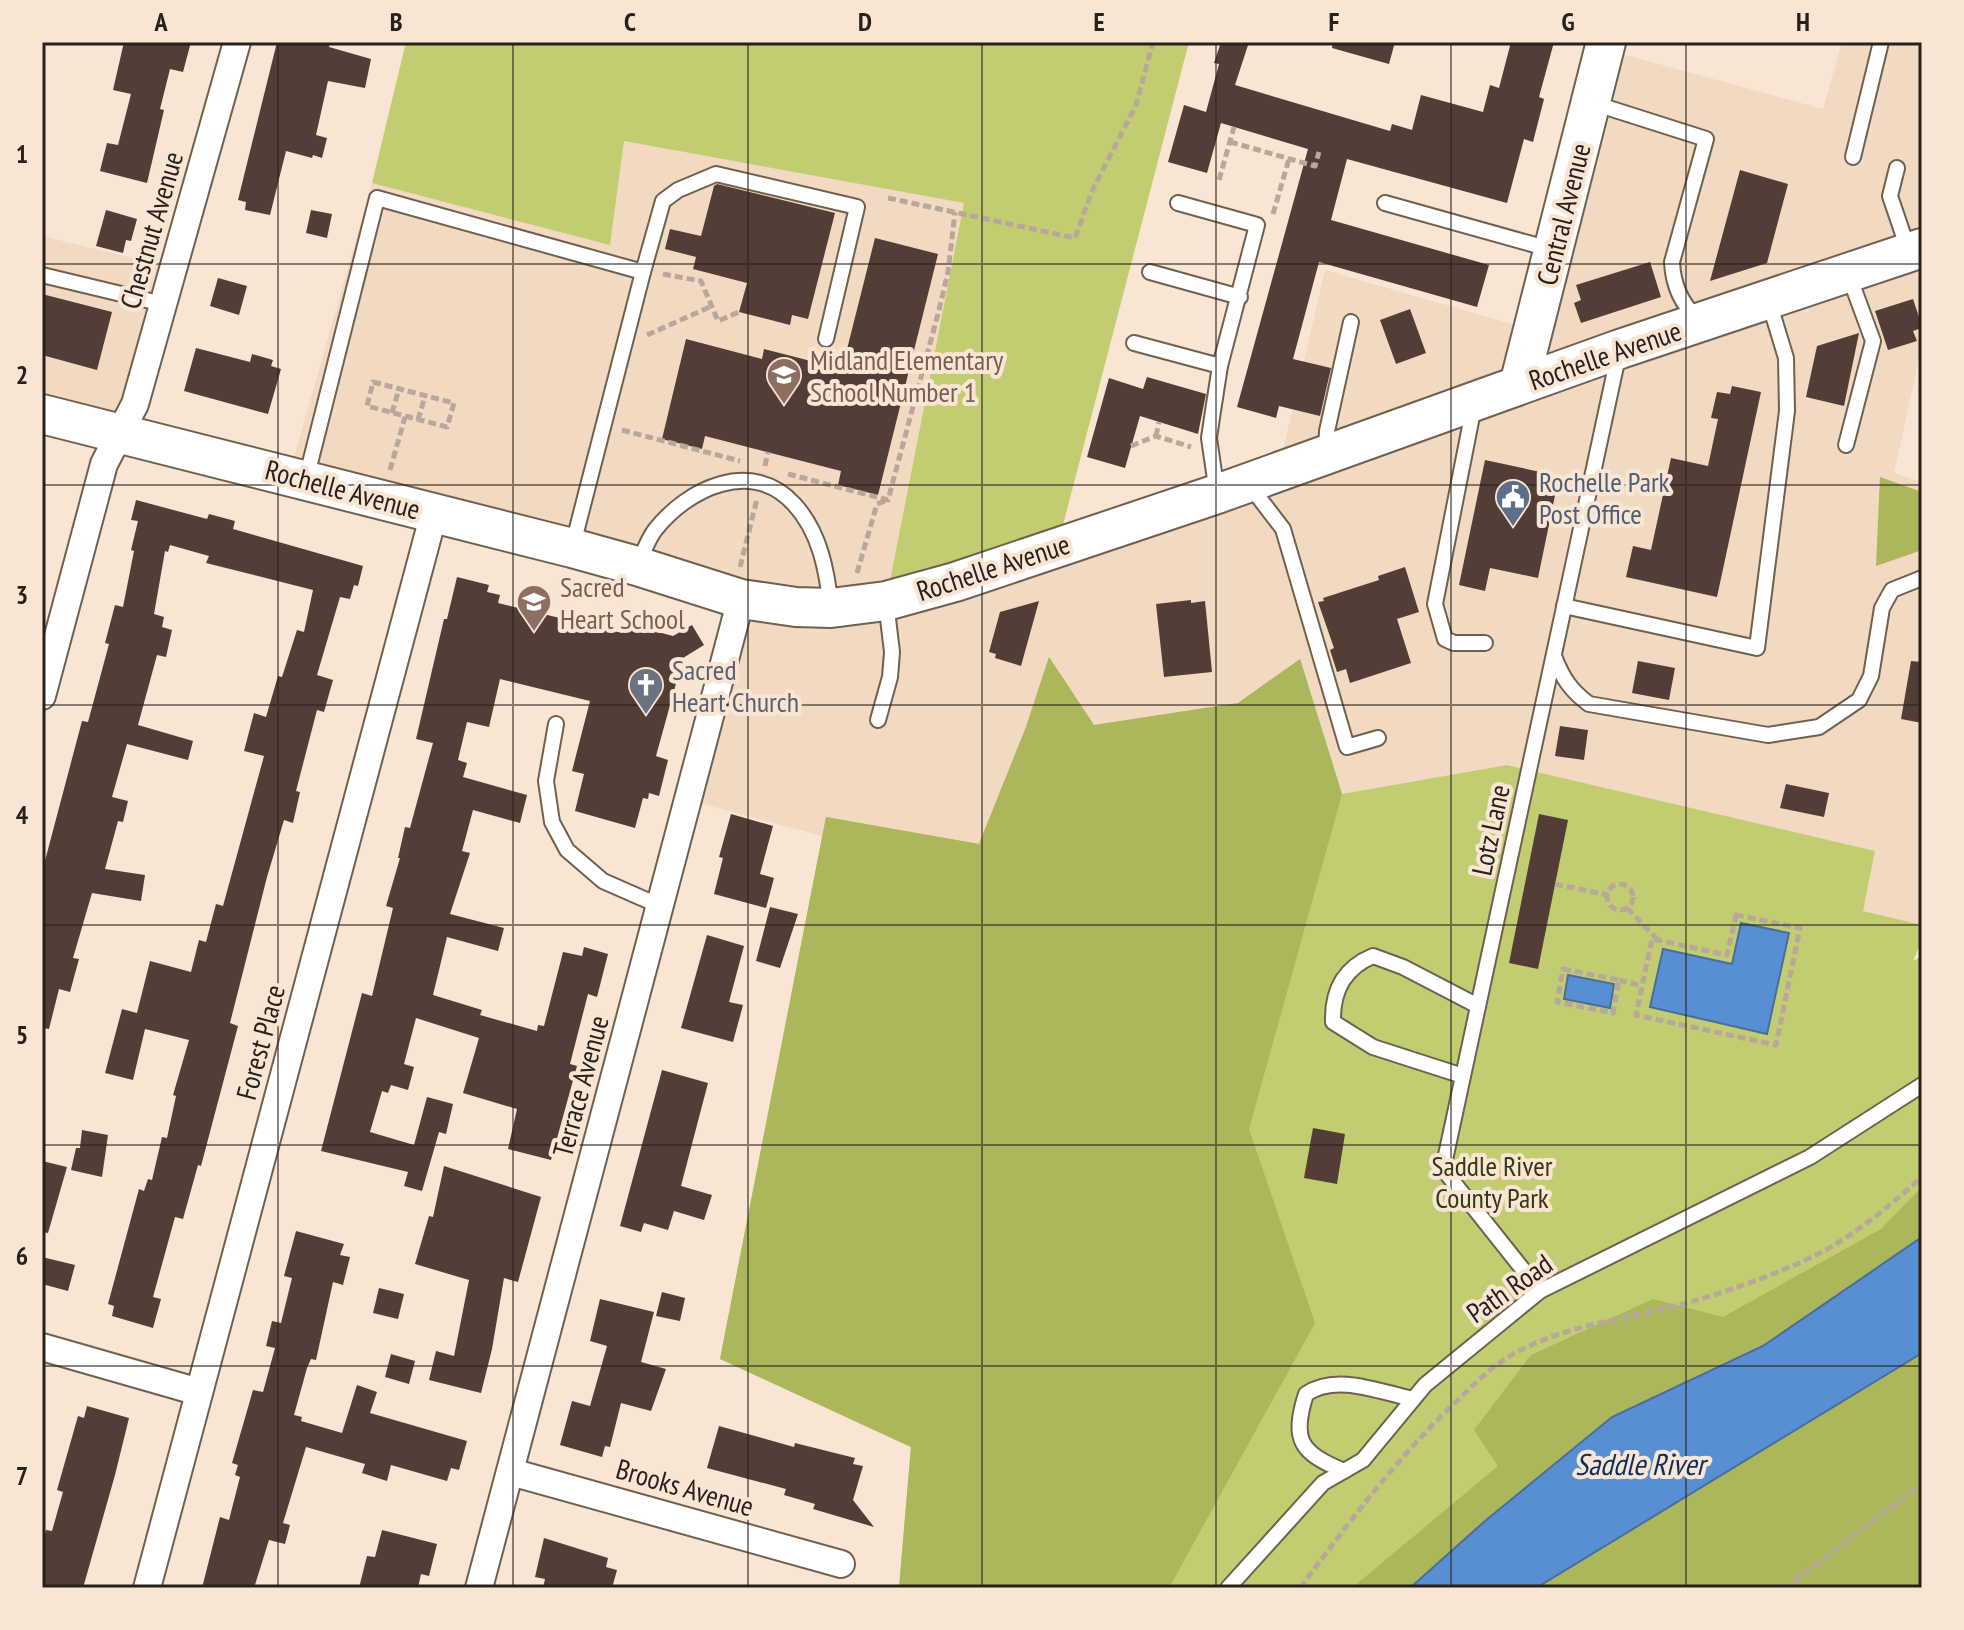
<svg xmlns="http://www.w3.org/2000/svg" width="1964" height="1630" viewBox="0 0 1964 1630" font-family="'PT Sans Narrow',sans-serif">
<rect width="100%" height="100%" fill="#f9e5d4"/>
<g fill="#f2d9c2">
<path d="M1842,42H1922V345L1894,473L1922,482V925L1863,911L1875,852L1508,765L1342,794L1299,659L1238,703L1094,725L1049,657L1026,727L979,844L827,817L822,836L688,800L741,599L289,475L372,183L610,244L624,141L964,203L886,600L1278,472L1325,270L1533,330L1604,49L1823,109Z"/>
<path d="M42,236L173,268L120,433L42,414Z"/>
</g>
<g fill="#c2cc71">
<path d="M406,42H1189L1057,548L886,601L964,203L624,141L610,245L372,183Z"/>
<path d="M1049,657L1094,725L1238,703L1300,659L1342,794L1507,765L1875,851L1863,911L1922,925V940L1913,961L1922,956V1588H899L911,1447L720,1359L826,817L979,844L1026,727Z"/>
</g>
<g fill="#acb65a">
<path d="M1880,477L1922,492V550L1876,566Z"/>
<path d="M1049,657L1094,725L1238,703L1300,659L1342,794L1249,1129L1315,1323L1169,1588H899L911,1447L720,1359L826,817L979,844L1026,727Z"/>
<path d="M1922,1187V1237L1763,1346L1612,1417L1485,1521L1410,1588H1352L1498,1466L1474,1430L1531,1355L1653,1299L1723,1317L1881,1229Z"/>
<path d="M1922,1353V1588H1536Z"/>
</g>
<g fill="#588ed2" stroke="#4a6d9b" stroke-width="2">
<path d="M1741,923L1789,933L1767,1034L1650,1007L1663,949L1732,964Z"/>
<path d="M1568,975L1614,984L1610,1008L1564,999Z"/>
<path d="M1922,1237V1353L1536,1588H1410L1485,1521L1612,1417L1763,1346Z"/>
</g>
<g fill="#533e37">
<path d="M124,42H191L183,72L170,69L160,109L164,110L147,183L100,171L107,143L118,145L131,94L113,90Z"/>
<path d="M277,42H330L329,47L371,59L365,88L328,81L316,135L327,138L322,158L313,155L312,158L286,151L270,215L245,210L246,202L238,200Z"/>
<path d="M1221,42H1249L1235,85L1390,131L1392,124L1412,130L1421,95L1483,112L1490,85L1499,88L1511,42H1554L1539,97L1544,99L1533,142L1524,139L1507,203L1347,159L1331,220L1489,265L1477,307L1319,262L1293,359L1331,368L1320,416L1279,406L1276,418L1237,407L1308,149L1221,123L1207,173L1168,162L1184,105L1206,112L1219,64L1214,63Z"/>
<path d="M1333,42H1395L1389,64L1332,48Z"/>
<path d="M1740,170L1788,184L1767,263L1710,281Z"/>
<path d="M717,184L835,213L808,319L792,315L790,325L739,312L747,283L693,269L696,257L665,249L670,229L701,236L714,186Z"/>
<path d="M106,210L137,219L131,241L126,240L123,253L96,246Z"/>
<path d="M311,210L332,214L327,238L306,233Z"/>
<path d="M875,238L938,254L878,495L838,485L841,471L705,436L702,449L662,439L686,339L762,359L764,349L842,369Z"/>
<path d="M1650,262L1661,297L1581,323L1574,303L1581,300L1576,285Z"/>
<path d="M218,278L247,286L239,315L210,306Z"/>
<path d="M42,294L112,312L97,370L42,355Z"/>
<path d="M1913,299L1922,326V328L1913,331L1917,341L1888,350L1875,311Z"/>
<path d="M1410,309L1426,353L1396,364L1380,320Z"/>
<path d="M1859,333L1844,406L1806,397L1817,346Z"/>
<path d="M196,348L250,362L252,354L273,360L271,366L281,369L268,414L184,391Z"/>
<path d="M1147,377L1206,394L1198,434L1140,416L1125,468L1087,457L1109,378L1143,389Z"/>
<path d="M1732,386L1761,392L1717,597L1626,577L1633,546L1651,550L1671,458L1708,466L1718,419L1711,418L1717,392L1730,394Z"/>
<path d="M1485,460L1559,476L1538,578L1490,568L1485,591L1459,585Z"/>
<path d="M136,500L207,519L209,514L235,521L233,529L363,566L358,586L354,585L350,599L340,597L317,675L333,680L324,712L317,710L296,791L300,792L293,823L284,820L267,877L230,1023L238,1026L201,1166L198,1165L183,1219L175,1217L153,1297L161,1299L153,1328L112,1316L114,1306L108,1304L139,1189L144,1191L148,1179L152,1180L162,1137L167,1138L176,1096L173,1095L189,1040L145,1029L133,1080L105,1073L122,1009L137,1013L150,961L191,972L199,940L206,942L216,904L223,906L264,756L244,751L254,713L266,717L278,676L282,677L297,630L304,632L313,590L206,563L209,556L170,545L168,552L165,551L154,614L164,617L162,627L172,630L166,657L157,655L138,725L193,741L188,760L127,744L112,797L128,801L123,822L118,821L105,869L145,875L141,901L92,893L73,958L79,959L70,992L59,989L49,1029L42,1028V872L82,721L88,722L109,644L105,643L115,605L123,607L134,551L131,550L138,521L131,520Z"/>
<path d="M1405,567L1419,612L1397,619L1411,663L1350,683L1346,669L1337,672L1330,650L1334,648L1318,602L1324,601L1323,598L1379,580L1378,576Z"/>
<path d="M457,577L489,585L487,592L500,595L498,603L622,633L624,623L673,636L692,625L704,645L683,658L656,756L668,760L659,796L649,793L648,799L643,798L635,828L575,811L584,774L572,771L590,701L500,679L489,727L467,722L458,760L467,763L463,777L527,795L520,823L473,810L462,851L470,853L450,914L504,928L498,951L447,937L433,995L482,1010L480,1015L537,1031L538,1025L544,1026L563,952L582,956L584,947L608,954L597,997L588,994L570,1064L577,1066L551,1160L508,1149L517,1109L463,1093L479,1038L416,1018L404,1064L414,1067L408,1090L391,1085L388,1093L382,1091L370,1132L414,1145L427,1097L453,1104L446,1134L439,1132L422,1191L404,1186L408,1172L321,1151L362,993L372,996L393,908L386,906L400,858H398L405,827L410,828L433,743L416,739L444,619H447Z"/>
<path d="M1191,600V603L1205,601L1212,672L1164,677L1156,604Z"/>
<path d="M1039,601L1021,666L995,658L996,654L989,652L1000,612Z"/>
<path d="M1638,661L1675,668L1669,700L1632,693Z"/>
<path d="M1911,661L1922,662V723L1901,719Z"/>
<path d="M1560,726L1588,730L1584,760L1555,756Z"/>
<path d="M1786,784L1829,793L1824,817L1780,808Z"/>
<path d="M731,814L773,826L760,874L774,878L766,908L714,894L723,858L719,857Z"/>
<path d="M1539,814L1568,820L1538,969L1509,963Z"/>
<path d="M770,907L798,914L780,968L756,961Z"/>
<path d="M707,935L744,946L729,1002L743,1005L733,1042L681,1028Z"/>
<path d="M662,1070L708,1083L681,1186L712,1195L704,1220L674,1211L668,1230L644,1223L641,1232L620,1226Z"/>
<path d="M1313,1128L1345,1134L1337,1184L1304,1178Z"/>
<path d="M82,1130L108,1135L102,1177L71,1170L76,1148H80Z"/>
<path d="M42,1161L67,1167L48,1233L42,1232Z"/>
<path d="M444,1166L541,1197L518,1282L504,1278L492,1349L481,1393L429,1380L436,1351L454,1356L469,1280L415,1264L429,1216L433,1217Z"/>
<path d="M296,1231L344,1244L340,1255L350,1257L343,1285L333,1282L316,1360L311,1359L307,1368L294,1415L302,1417L301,1421L342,1433L357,1385L377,1392L370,1413L467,1441L459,1470L451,1468L447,1481L391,1465L387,1481L362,1473L365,1464L306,1447L283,1523L290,1525L285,1544L269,1540L254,1588H202L220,1517L229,1520L240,1477L235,1475L238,1465L232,1463L253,1390L263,1392L275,1348L266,1346L272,1321L281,1323L292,1278L284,1276Z"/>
<path d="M42,1257L75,1265L68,1291L42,1284Z"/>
<path d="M379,1288L404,1294L398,1319L373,1313Z"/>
<path d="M662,1292L685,1298L680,1321L656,1316Z"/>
<path d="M600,1299L654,1312L641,1362L666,1369L651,1411L621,1403L610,1447L605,1446L602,1457L560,1445L572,1401L590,1406L607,1346L590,1341Z"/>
<path d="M391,1354L415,1361L409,1384L385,1377Z"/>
<path d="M87,1406L129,1418L115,1475L83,1588H42V1545L46,1530L52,1531L63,1492L57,1490L78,1416L84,1418Z"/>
<path d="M719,1426L794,1447L795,1443L855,1458L853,1464L863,1466L853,1500L874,1527L813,1509L815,1504L784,1495L786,1489L707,1468Z"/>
<path d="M382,1530L437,1544L429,1576L421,1574L418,1588H359L367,1556L375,1557Z"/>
<path d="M544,1538L608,1558L606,1567L617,1570L612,1588H543L545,1579L535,1577Z"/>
</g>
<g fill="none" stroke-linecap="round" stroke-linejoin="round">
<defs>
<g id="lane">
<path d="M1593,103L1706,139L1672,262C1673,284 1680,303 1698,319"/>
<path d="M1853,157L1881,42"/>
<path d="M1897,168L1890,196L1909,252"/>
<path d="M1178,203L1257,225L1220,366L1213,411L1209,438L1217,493"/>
<path d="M1385,203L1553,250"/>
<path d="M643,272L663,201L678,190L716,174L857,207L826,339"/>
<path d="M1150,272L1240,297"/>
<path d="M42,275L163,304"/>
<path d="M1134,343L1220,366"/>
<path d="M1474,406L1435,604L1445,639L1454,643H1485"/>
<path d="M1846,445L1873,341L1848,273"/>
<path d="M1326,450L1327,431L1351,322"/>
<path d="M306,479L377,198L643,272L572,548"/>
<path d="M1250,486L1283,529L1347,747L1378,738"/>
<path d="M638,563C644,552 648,539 655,530C688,488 752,458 794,504C820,532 827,571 831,608"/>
<path d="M1564,606L1757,648L1787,411L1786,358L1769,302"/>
<path d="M1554,656C1562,677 1570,690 1589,704L1768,735L1819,727L1859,700L1871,676L1882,608L1892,590L1922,578"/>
<path d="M878,720L890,677L892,652L886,602"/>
<path d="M556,724L546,781L552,822L567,850L603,881L660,906"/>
<path d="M1463,1076L1373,1047L1333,1022C1332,991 1344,968 1373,956L1403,967L1478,1006"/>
<path d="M1540,1291L1443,1169L1619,352"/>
<path d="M1344,1471C1301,1453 1291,1441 1306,1394C1336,1373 1380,1392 1413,1399"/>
<path d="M1228,1588L1323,1483L1363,1460L1425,1385L1540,1291L1810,1157L1922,1085"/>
</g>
<g id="street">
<path d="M42,696L104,464L135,404L237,42"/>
<path d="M42,1347L199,1392"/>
<path d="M511,1472L841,1564"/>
<path d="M147,1588L434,513"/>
<path d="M479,1588L741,599"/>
</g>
<g id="secondary">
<path d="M1519,385L1606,42"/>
<path d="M42,414L572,548L637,566L741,599L796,607L831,608L886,601L955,582L1217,494L1620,349L1922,248"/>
</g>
</defs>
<use href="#lane" stroke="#706050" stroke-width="18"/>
<use href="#street" stroke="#706050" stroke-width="30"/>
<use href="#secondary" stroke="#706050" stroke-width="42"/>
<g stroke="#b8a89b" stroke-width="5" stroke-dasharray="8 4" stroke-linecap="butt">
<path d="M1230,142L1315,166L1319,152"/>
<path d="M1219,180L1234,127"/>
<path d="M888,198L1075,238L1092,191L1136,105L1153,42"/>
<path d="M1273,214L1289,159"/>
<path d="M663,274L701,281L718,321L739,312"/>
<path d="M647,335L712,306"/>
<path d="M373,382L454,403L447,427L367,406Z"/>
<path d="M392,413L399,389"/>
<path d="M418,420L425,396"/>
<path d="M622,430L740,461"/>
<path d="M1156,436L1159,422"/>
<path d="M1131,446L1156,436L1191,447"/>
<path d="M765,466L768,452"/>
<path d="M390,470L405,417"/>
<path d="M788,474L888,500L939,310L948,272L955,212"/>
<path d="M740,567L757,499"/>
<path d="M857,573L877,504L888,500"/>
<path d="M1555,884L1608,895"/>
<circle cx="1620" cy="897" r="13"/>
<path d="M1627,908L1658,940"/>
<path d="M1736,915L1800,928L1776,1045L1636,1015L1652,939L1727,955Z"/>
<path d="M1563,969L1619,980L1613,1013L1557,1002Z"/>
<path d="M1619,980L1642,986"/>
<path d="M1300,1588C1350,1521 1399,1455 1460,1398C1480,1378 1500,1359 1527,1347C1577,1323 1636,1317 1690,1302C1733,1290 1798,1267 1836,1244C1867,1225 1895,1201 1922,1177"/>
<path d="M1785,1588L1922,1484"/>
</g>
<use href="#lane" stroke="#fff" stroke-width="14"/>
<use href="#street" stroke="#fff" stroke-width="26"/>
<use href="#secondary" stroke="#fff" stroke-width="38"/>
</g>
<path fill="none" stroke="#28211b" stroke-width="2" stroke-opacity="0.55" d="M278,42V1588M513,42V1588M748,42V1588M982,42V1588M1216,42V1588M1451,42V1588M1686,42V1588M42,264H1922M42,485H1922M42,705H1922M42,925H1922M42,1145H1922M42,1366H1922"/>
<defs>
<symbol id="school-pin" viewBox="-11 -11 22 30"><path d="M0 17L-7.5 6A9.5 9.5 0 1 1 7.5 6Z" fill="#8d6e63" stroke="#f9e5d4"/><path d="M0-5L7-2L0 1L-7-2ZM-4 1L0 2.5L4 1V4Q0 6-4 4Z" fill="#fff"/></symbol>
<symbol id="civic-pin" viewBox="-11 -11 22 30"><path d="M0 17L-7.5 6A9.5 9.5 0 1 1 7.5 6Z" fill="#5c6f8a" stroke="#f9e5d4"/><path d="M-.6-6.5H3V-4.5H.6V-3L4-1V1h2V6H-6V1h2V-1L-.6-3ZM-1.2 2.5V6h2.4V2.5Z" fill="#fff"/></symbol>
<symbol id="church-pin" viewBox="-11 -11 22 30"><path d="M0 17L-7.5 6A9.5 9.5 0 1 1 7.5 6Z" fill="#6b7280" stroke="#f9e5d4"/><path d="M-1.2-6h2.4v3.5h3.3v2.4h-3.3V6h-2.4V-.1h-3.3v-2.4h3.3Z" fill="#fff"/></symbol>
</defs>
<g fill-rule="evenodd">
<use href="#school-pin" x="764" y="355" width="40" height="54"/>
<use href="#civic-pin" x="1493" y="477" width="40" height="54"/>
<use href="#school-pin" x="514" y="582" width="40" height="54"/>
<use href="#church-pin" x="626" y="665" width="40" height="54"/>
</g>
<g text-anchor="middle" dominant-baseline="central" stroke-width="8" stroke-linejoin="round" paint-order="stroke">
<g font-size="28" fill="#28211b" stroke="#f9e5d4">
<text transform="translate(1563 214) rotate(-76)">Central Avenue</text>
<text transform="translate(151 230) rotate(-74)">Chestnut Avenue</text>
<text transform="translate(1605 355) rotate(-19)">Rochelle Avenue</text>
<text transform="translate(343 489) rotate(15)">Rochelle Avenue</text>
<text transform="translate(993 567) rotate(-18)">Rochelle Avenue</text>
<text transform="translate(1490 830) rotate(-78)">Lotz Lane</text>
<text transform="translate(260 1042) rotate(-75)">Forest Place</text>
<text transform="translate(580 1086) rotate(-75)">Terrace Avenue</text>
<text transform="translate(1509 1288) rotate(-35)">Path Road</text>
<text transform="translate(685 1487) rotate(16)">Brooks Avenue</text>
</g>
<g font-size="28" fill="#785e54" stroke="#f9e5d4" text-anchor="start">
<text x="810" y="359">Midland Elementary<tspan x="810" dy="32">School Number 1</tspan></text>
<text x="560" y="586">Sacred<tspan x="560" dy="32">Heart School</tspan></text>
</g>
<g font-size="28" fill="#4e5e75" stroke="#f9e5d4" text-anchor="start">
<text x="1539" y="481">Rochelle Park<tspan x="1539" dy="32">Post Office</tspan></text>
</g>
<g font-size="28" fill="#5b616d" stroke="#f9e5d4" text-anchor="start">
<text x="672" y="669">Sacred<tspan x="672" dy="32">Heart Church</tspan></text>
</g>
<g font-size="28" fill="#353912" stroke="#f9e5d4">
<text x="1492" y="1165">Saddle River<tspan x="1492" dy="32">County Park</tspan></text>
</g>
<g font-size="30" font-style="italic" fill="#0a305c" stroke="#f9e5d4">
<text x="1640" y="1463">Saddle River</text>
</g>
</g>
<rect width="1964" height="1630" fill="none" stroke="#f9e5d4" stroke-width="88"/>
<rect x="44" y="44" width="1876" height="1542" fill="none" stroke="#28211b" stroke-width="3"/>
<g font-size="26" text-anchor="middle" font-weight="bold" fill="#28211b">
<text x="161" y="31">A</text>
<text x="396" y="31">B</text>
<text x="630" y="31">C</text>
<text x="865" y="31">D</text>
<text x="1099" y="31">E</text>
<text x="1334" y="31">F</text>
<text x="1568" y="31">G</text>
<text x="1803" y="31">H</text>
<text x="22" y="163">1</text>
<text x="22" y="384">2</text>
<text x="22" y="604">3</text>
<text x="22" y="824">4</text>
<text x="22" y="1044">5</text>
<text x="22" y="1265">6</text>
<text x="22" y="1485">7</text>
</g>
</svg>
